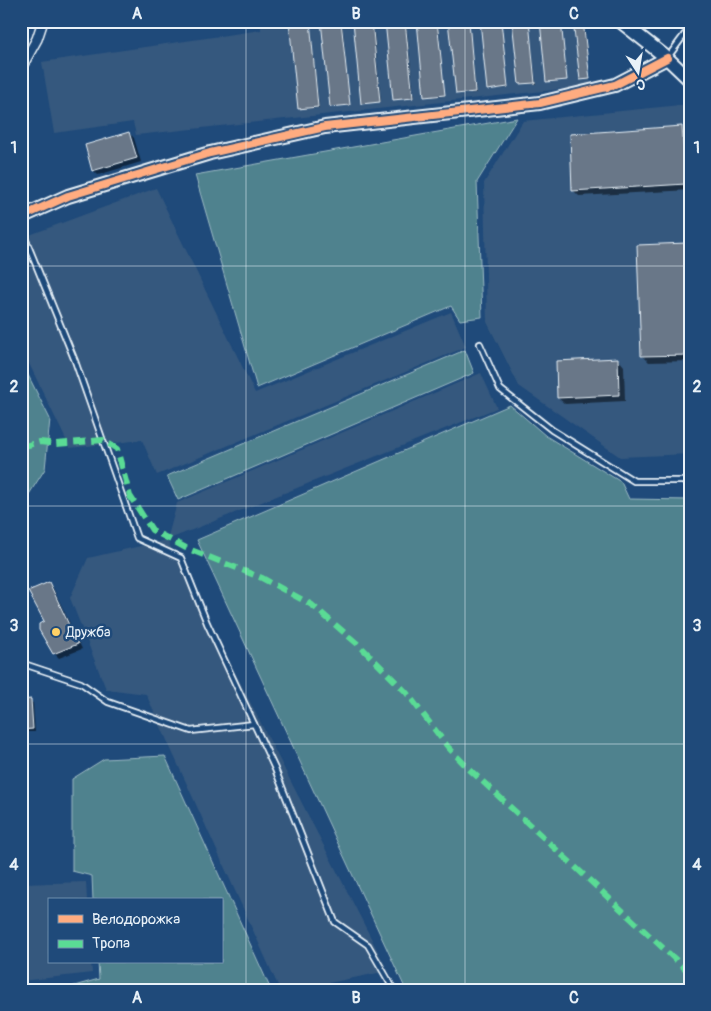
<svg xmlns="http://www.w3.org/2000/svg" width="711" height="1011" viewBox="0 0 711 1011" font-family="Pangolin,sans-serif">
<rect width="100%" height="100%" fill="#1f4a7a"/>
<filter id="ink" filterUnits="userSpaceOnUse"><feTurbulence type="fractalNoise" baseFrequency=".02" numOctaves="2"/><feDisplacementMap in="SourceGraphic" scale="10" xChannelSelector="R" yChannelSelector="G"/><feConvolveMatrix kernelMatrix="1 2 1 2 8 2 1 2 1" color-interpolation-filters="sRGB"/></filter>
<g filter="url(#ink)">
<g fill="#35587e">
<path d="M261,21H582L591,86L136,135L133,122L54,133L42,62L261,30Z"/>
<path d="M690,104V454L620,457L519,386L487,322L484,183L523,121Z"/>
<path d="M156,188L255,393L451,312L466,347L157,475L142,440L70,448L21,347V241L24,237Z"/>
<path d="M481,373L497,408L167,540L388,971L294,990H280L146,694L106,689L70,598L88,558L167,540L177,503Z"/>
<path d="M86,882L87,900H49V962H91L92,973L21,981V884Z"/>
</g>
<g fill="#4f828e" stroke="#9cbac3">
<path d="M517,118L477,182L482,317L460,320L451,306L257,388L195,175Z"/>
<path d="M465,350L474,373L178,500L167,476Z"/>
<path d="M21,361L50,419L45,469L21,507Z"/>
<path d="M510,405L546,436L621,482L629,499L690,500V990H406L197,540Z"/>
<path d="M165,756L271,990H66L67,988L99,979L98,962H221V900H93L92,876L72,871V779L104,759Z"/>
</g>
<g fill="#0007">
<path d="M291,21H310L319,108L299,109Z"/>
<path d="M322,21H342L350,106H331Z"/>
<path d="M355,21H373L381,102L363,103Z"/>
<path d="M386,21H406L414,98L394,99Z"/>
<path d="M418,21H438L445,96L425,97Z"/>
<path d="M469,21L476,93L458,94L457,93Z"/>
<path d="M481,21H501L508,88L488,89Z"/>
<path d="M514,21H529L536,84H520Z"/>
<path d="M561,21L567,80L549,82L548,81Z"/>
<path d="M574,21H584L590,80L581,79Z"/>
<path d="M682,127L688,134L690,190L579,196L573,190Z"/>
<path d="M129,133L134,138L141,162L98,175L93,170Z"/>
<path d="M686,244L690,248V361L649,362L643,356Z"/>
<path d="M618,359L624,366L625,401L565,404L558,398Z"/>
<path d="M49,583L53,588L82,649L59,658L54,653L46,622Z"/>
<path d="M21,701H30L33,703L35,732H21Z"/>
</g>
<g fill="#697788" stroke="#e8f1f8">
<path d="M289,21H310L318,107L298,109Z"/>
<path d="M321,21H341L350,105L330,107Z"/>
<path d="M353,21H372L380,102L361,104Z"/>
<path d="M385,21H405L413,98L393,100Z"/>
<path d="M417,21H437L445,95L424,97Z"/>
<path d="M448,21H469L475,92L456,94Z"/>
<path d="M480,21H501L508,87L487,90Z"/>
<path d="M512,21H529L535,83L519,84Z"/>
<path d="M540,21H561L567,80L546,82Z"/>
<path d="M573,21H583L590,79L580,80Z"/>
<path d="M682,126L686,184L572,191L570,134Z"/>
<path d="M129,132L137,158L92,171L85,145Z"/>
<path d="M687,243L690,355L641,356L637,245Z"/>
<path d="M618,358L619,395L557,398L556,361Z"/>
<path d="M49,582L78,644L53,654L39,630V624L44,621L28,591Z"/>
<path d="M31,699L33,729L21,730V700Z"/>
</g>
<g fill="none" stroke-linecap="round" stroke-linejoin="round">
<defs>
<g id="lane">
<path d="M668,57L685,34L690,32"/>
<path d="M21,228L75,361L137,538L181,558L207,623L275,769L335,922L368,945L394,990"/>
<path d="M480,344L500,389L552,430L634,481H690"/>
<path d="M21,663L81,683L108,702L191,731L254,724"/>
</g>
<path id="street" d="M21,68L37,39L43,21"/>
<g id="secondary">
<path d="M620,21L667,58L690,80"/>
<path d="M21,217L68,196L210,153L325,127L540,103L615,85L667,58"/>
</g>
</defs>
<use href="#lane" stroke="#e8f1f8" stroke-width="8"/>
<use href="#street" stroke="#e8f1f8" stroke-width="12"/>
<use href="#secondary" stroke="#e8f1f8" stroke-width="16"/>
<use href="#lane" stroke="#1f4a7a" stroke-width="4.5"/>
<use href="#street" stroke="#1f4a7a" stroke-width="9"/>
<use href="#secondary" stroke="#1f4a7a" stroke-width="12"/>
<path stroke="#5adb95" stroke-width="6" stroke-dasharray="12 6" stroke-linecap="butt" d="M21,447L40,442L56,444L103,440L117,449L130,496L152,530L186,548L262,578L312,605L360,646L406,692L448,747L468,768L690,973"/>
<defs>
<path id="cycleway" d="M21,217L68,196L210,153L325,127L540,103L615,85L667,58"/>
</defs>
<use href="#cycleway" stroke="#1f4a7a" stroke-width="11"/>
<use href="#cycleway" stroke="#ffac80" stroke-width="8"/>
</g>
</g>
<path fill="none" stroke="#e8f1f8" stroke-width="1" stroke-opacity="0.55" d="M246,21V990M465,21V990M21,266H690M21,506H690M21,744H690"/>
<circle fill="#ffd166" stroke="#1f4a7a" stroke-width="2" cx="56" cy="632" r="5"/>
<g text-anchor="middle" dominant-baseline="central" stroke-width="5" stroke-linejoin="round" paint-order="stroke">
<g font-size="14" fill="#e8f1f8" stroke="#1f4a7a" text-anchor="start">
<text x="66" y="632">Дружба</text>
</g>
</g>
<rect width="711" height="1011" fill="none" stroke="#1f4a7a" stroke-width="55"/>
<rect x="48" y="898" width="175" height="65" fill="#1f4a7a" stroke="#6f8dac"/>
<rect x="58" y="915" width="25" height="8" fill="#ffac80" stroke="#6f8dac"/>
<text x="92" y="924" font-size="15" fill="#e8f1f8">Велодорожка</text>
<rect x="58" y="940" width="25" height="8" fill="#5adb95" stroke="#6f8dac"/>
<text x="92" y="948" font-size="15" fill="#e8f1f8">Тропа</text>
<g transform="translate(638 72) rotate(168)" stroke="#1f4a7a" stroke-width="4" paint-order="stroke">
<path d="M0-4L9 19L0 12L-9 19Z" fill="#e8f1f8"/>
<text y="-8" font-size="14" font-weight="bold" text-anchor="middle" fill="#e8f1f8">С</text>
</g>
<rect x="28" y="28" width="656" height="956" fill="none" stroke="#e8f1f8" stroke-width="2"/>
<g font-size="16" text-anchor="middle" font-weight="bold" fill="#e8f1f8">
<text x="137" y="19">A</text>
<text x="356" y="19">B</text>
<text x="574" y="19">C</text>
<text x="14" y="153">1</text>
<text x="697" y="153">1</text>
<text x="14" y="392">2</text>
<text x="697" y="392">2</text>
<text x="14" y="631">3</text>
<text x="697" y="631">3</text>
<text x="14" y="870">4</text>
<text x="697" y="870">4</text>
<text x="137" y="1003">A</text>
<text x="356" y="1003">B</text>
<text x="574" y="1003">C</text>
</g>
</svg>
